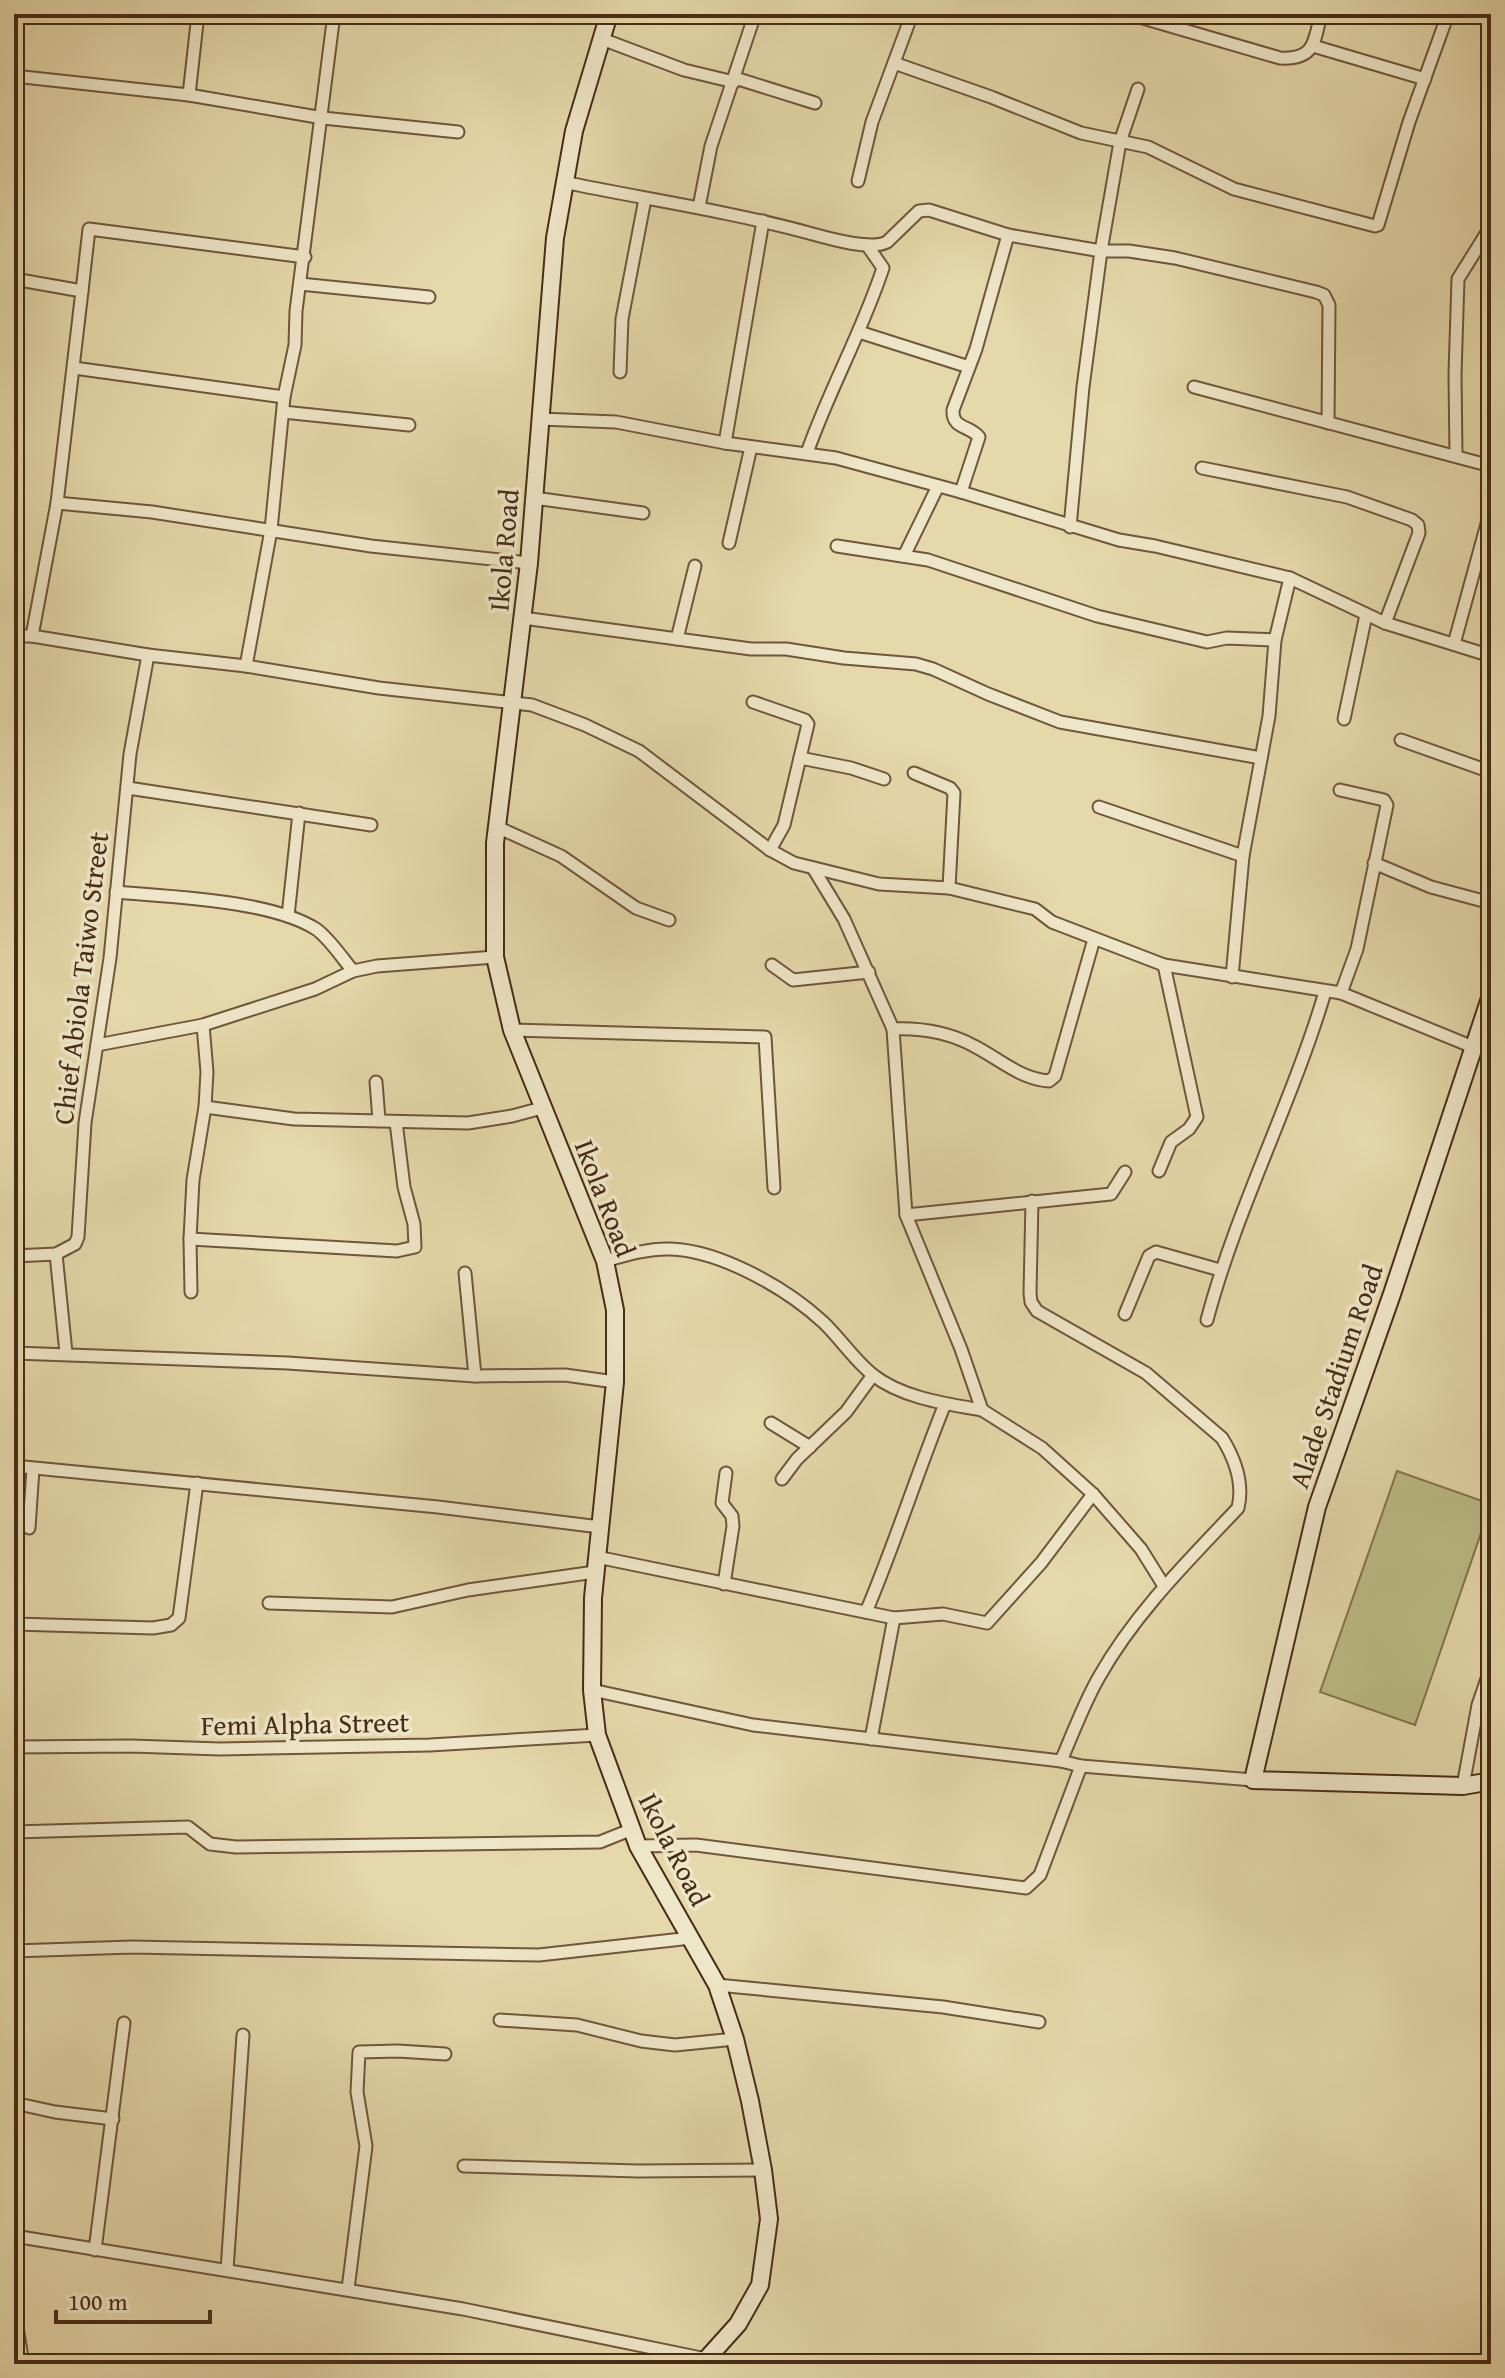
<svg xmlns="http://www.w3.org/2000/svg" width="1505" height="2378" viewBox="0 0 1505 2378" font-family="'Gentium Book Plus',serif">
<rect width="100%" height="100%" fill="#e5d8aa"/>
<filter id="stains"><feTurbulence type="fractalNoise" baseFrequency=".0025" numOctaves="4"/><feColorMatrix values="0 0 0 0 .2 0 0 0 0 .09 0 0 0 0 .02 0 0 0 .5 -.17"/></filter>
<radialGradient id="worn" r=".72"><stop offset=".6" stop-color="#630" stop-opacity="0"/><stop offset="1" stop-color="#630" stop-opacity=".3"/></radialGradient>
<path fill="#bbbc84" stroke="#82744e" stroke-width="2" d="M1397,1471L1491,1504L1415,1725L1320,1692Z"/>
<g fill="none" stroke-linecap="round" stroke-linejoin="round">
<defs>
<g id="street">
<path d="M1129,14L1280,58C1315,60 1314,42 1321,14"/>
<path d="M602,39L684,70L734,82"/>
<path d="M1313,46L1425,79"/>
<path d="M894,63L991,97L1081,133L1148,147L1234,189L1375,226L1378,225L1409,122L1448,14"/>
<path d="M14,76L189,95L323,118L458,132"/>
<path d="M735,78L815,103"/>
<path d="M189,95L198,14"/>
<path d="M858,181L872,122L912,14"/>
<path d="M563,182C645,199 728,211 809,233C827,238 870,251 887,242L919,211L929,210L1008,235L1101,251H1129L1175,258L1316,292L1324,295L1329,305L1328,423"/>
<path d="M699,207L711,146L755,14"/>
<path d="M14,279L82,291L57,503L32,636"/>
<path d="M300,284L429,297"/>
<path d="M82,291L89,229L305,257"/>
<path d="M859,332L969,367"/>
<path d="M74,368L284,397"/>
<path d="M620,372L622,319L645,199"/>
<path d="M1194,387L1491,466"/>
<path d="M283,412L409,425"/>
<path d="M540,419L616,422L725,443L836,458L961,492L1119,540L1155,546L1290,578L1385,623L1491,656"/>
<path d="M725,443L763,221"/>
<path d="M807,453C829,390 862,332 883,268L867,245"/>
<path d="M1456,456L1455,374L1458,279L1491,226"/>
<path d="M1202,468L1347,497L1412,520L1418,525L1419,533L1385,623"/>
<path d="M961,492L979,437C969,425 952,429 953,410L976,349L1008,235"/>
<path d="M534,498L643,513"/>
<path d="M57,503L152,512L371,546L529,563"/>
<path d="M1070,527L1083,387L1101,251L1120,142L1138,89"/>
<path d="M729,543L751,447"/>
<path d="M837,546L928,560L1097,616L1207,642L1227,638L1275,640"/>
<path d="M904,556L938,486"/>
<path d="M523,618L751,649H786L844,658L916,664L933,669L988,694L1060,722L1261,758"/>
<path d="M14,636H32L148,655L246,666L379,688L532,705L585,725L639,751L770,850L794,863L879,884L949,888L1035,909L1052,922L1164,965L1341,993L1473,1047L1491,1048"/>
<path d="M677,639L695,566"/>
<path d="M1454,644L1491,509"/>
<path d="M14,654L17,636"/>
<path d="M246,666L271,530L284,397L295,345L296,311L334,14"/>
<path d="M753,702L805,720L808,724L784,825L770,850"/>
<path d="M1344,719L1366,615"/>
<path d="M1401,740L1491,772"/>
<path d="M800,758L851,768L884,779"/>
<path d="M914,773L950,788L954,793L949,888"/>
<path d="M128,788L371,825"/>
<path d="M1340,790L1384,800L1387,805L1357,949L1341,993"/>
<path d="M1099,807L1243,856"/>
<path d="M497,827L561,856L636,908L669,920"/>
<path d="M1374,863L1431,887L1491,903"/>
<path d="M813,868L844,919L893,1029C920,1028 950,1033 974,1046C998,1058 1020,1079 1049,1081L1055,1076L1094,939"/>
<path d="M116,892C171,897 270,900 316,929C330,939 342,958 353,971"/>
<path d="M288,916L299,813"/>
<path d="M772,965L793,980L869,972"/>
<path d="M1232,977L1243,856L1269,716L1275,640L1290,578"/>
<path d="M893,1029L906,1215L961,1349L982,1410L1042,1448L1093,1494L1141,1549L1164,1586"/>
<path d="M512,1030L765,1037L774,1188"/>
<path d="M97,1045L203,1025L315,989L353,971L377,966L495,957"/>
<path d="M376,1082L379,1120"/>
<path d="M205,1107L294,1119L468,1123L512,1116L542,1108"/>
<path d="M1159,1171L1171,1142L1189,1129L1197,1117L1164,965"/>
<path d="M1032,1201L1030,1293L1031,1302L1037,1311L1146,1373L1222,1438C1235,1459 1244,1483 1238,1508C1188,1561 1135,1613 1099,1677C1084,1703 1073,1733 1061,1761"/>
<path d="M906,1215L1111,1194L1125,1172"/>
<path d="M190,1239L397,1251L415,1247L414,1224L404,1187L396,1122"/>
<path d="M56,1254L66,1353"/>
<path d="M14,1256L56,1254L75,1244L78,1237L85,1123L110,958L130,754L148,655"/>
<path d="M605,1261C626,1255 650,1248 671,1249C721,1251 786,1288 823,1322C840,1338 854,1360 873,1375C902,1398 947,1404 982,1410"/>
<path d="M465,1273L475,1376"/>
<path d="M191,1292L190,1239L193,1180L205,1107L207,1072L203,1025"/>
<path d="M1125,1314L1149,1256L1156,1252L1220,1270"/>
<path d="M1207,1320C1237,1207 1292,1103 1325,992"/>
<path d="M14,1353L288,1363L475,1376L565,1375L615,1382"/>
<path d="M771,1423L810,1447"/>
<path d="M14,1466L438,1507L600,1527"/>
<path d="M782,1479L797,1459L846,1412L873,1375"/>
<path d="M29,1528L33,1469"/>
<path d="M597,1557L894,1618L943,1614L987,1623L1041,1563L1093,1494"/>
<path d="M724,1584L733,1526L732,1516L722,1503L726,1473"/>
<path d="M269,1603L392,1607L468,1590L595,1572"/>
<path d="M866,1612C895,1544 917,1473 945,1404"/>
<path d="M14,1624L153,1628L171,1625L179,1618L197,1483"/>
<path d="M592,1690L753,1725L1061,1761L1081,1766L1253,1780"/>
<path d="M871,1739L894,1618"/>
<path d="M14,1747L131,1746L220,1749L430,1745L597,1735"/>
<path d="M1463,1786L1478,1705L1491,1667"/>
<path d="M14,1832L188,1827L210,1844L236,1847L600,1842L630,1830"/>
<path d="M638,1846L696,1845L1026,1888L1040,1875L1081,1766"/>
<path d="M14,1951L132,1947L539,1955L691,1938"/>
<path d="M717,1985L943,2007L1039,2022"/>
<path d="M500,2020L577,2025L641,2041L675,2045L735,2039"/>
<path d="M14,2103L55,2112L113,2119"/>
<path d="M464,2166L638,2171L763,2170"/>
<path d="M14,2236L463,2309L706,2359"/>
<path d="M95,2250L124,2023"/>
<path d="M227,2270L243,2035"/>
<path d="M348,2289L366,2146L357,2092L359,2052L398,2051L445,2054"/>
<path d="M16,2321L23,2364"/>
</g>
<g id="secondary">
<path d="M609,14L574,131L555,238L529,563L495,843V957L512,1030L605,1261L615,1310V1382L593,1598L592,1690L597,1735L638,1846L717,1985L735,2039L750,2101L763,2170L769,2219L760,2285L738,2324L702,2364"/>
<path d="M1491,995L1392,1294L1317,1507L1253,1780L1463,1786L1491,1781"/>
</g>
</defs>
<use href="#street" stroke="#6f563c" stroke-width="15"/>
<use href="#secondary" stroke="#482b17" stroke-width="20"/>
<use href="#street" stroke="#eee6c8" stroke-width="11"/>
<use href="#secondary" stroke="#eee6c8" stroke-width="16"/>
</g>
<g text-anchor="middle" dominant-baseline="central" stroke-width="7" stroke-linejoin="round" paint-order="stroke">
<g font-size="28" fill="#482b17" stroke="#eee6c8">
<text transform="translate(503 550) rotate(-85)">Ikola Road</text>
<text transform="translate(80 978) rotate(-83)">Chief Abiola Taiwo Street</text>
<text transform="translate(606 1198) rotate(69)">Ikola Road</text>
<text transform="translate(1335 1376) rotate(-71)">Alade Stadium Road</text>
<text transform="translate(305 1723) rotate(-1)">Femi Alpha Street</text>
<text transform="translate(675 1849) rotate(63)">Ikola Road</text>
</g>
</g>
<rect width="1505" height="2378" fill="none" stroke="#e5d8aa" stroke-width="48"/>
<rect x="16" y="16" width="1473" height="2346" fill="none" stroke="#482b17" stroke-width="4"/>
<rect x="24" y="24" width="1457" height="2330" fill="none" stroke="#482b17" stroke-width="2"/>
<path d="M56 2310v12h154v-12" fill="none" stroke="#482b17" stroke-width="4"/>
<text x="68" y="2310" font-size="24" fill="#482b17" stroke="#eee6c8" stroke-width="6" paint-order="stroke">100 m</text>
<rect width="100%" height="100%" filter="url(#stains)"/>
<rect width="100%" height="100%" fill="url(#worn)"/>
</svg>
